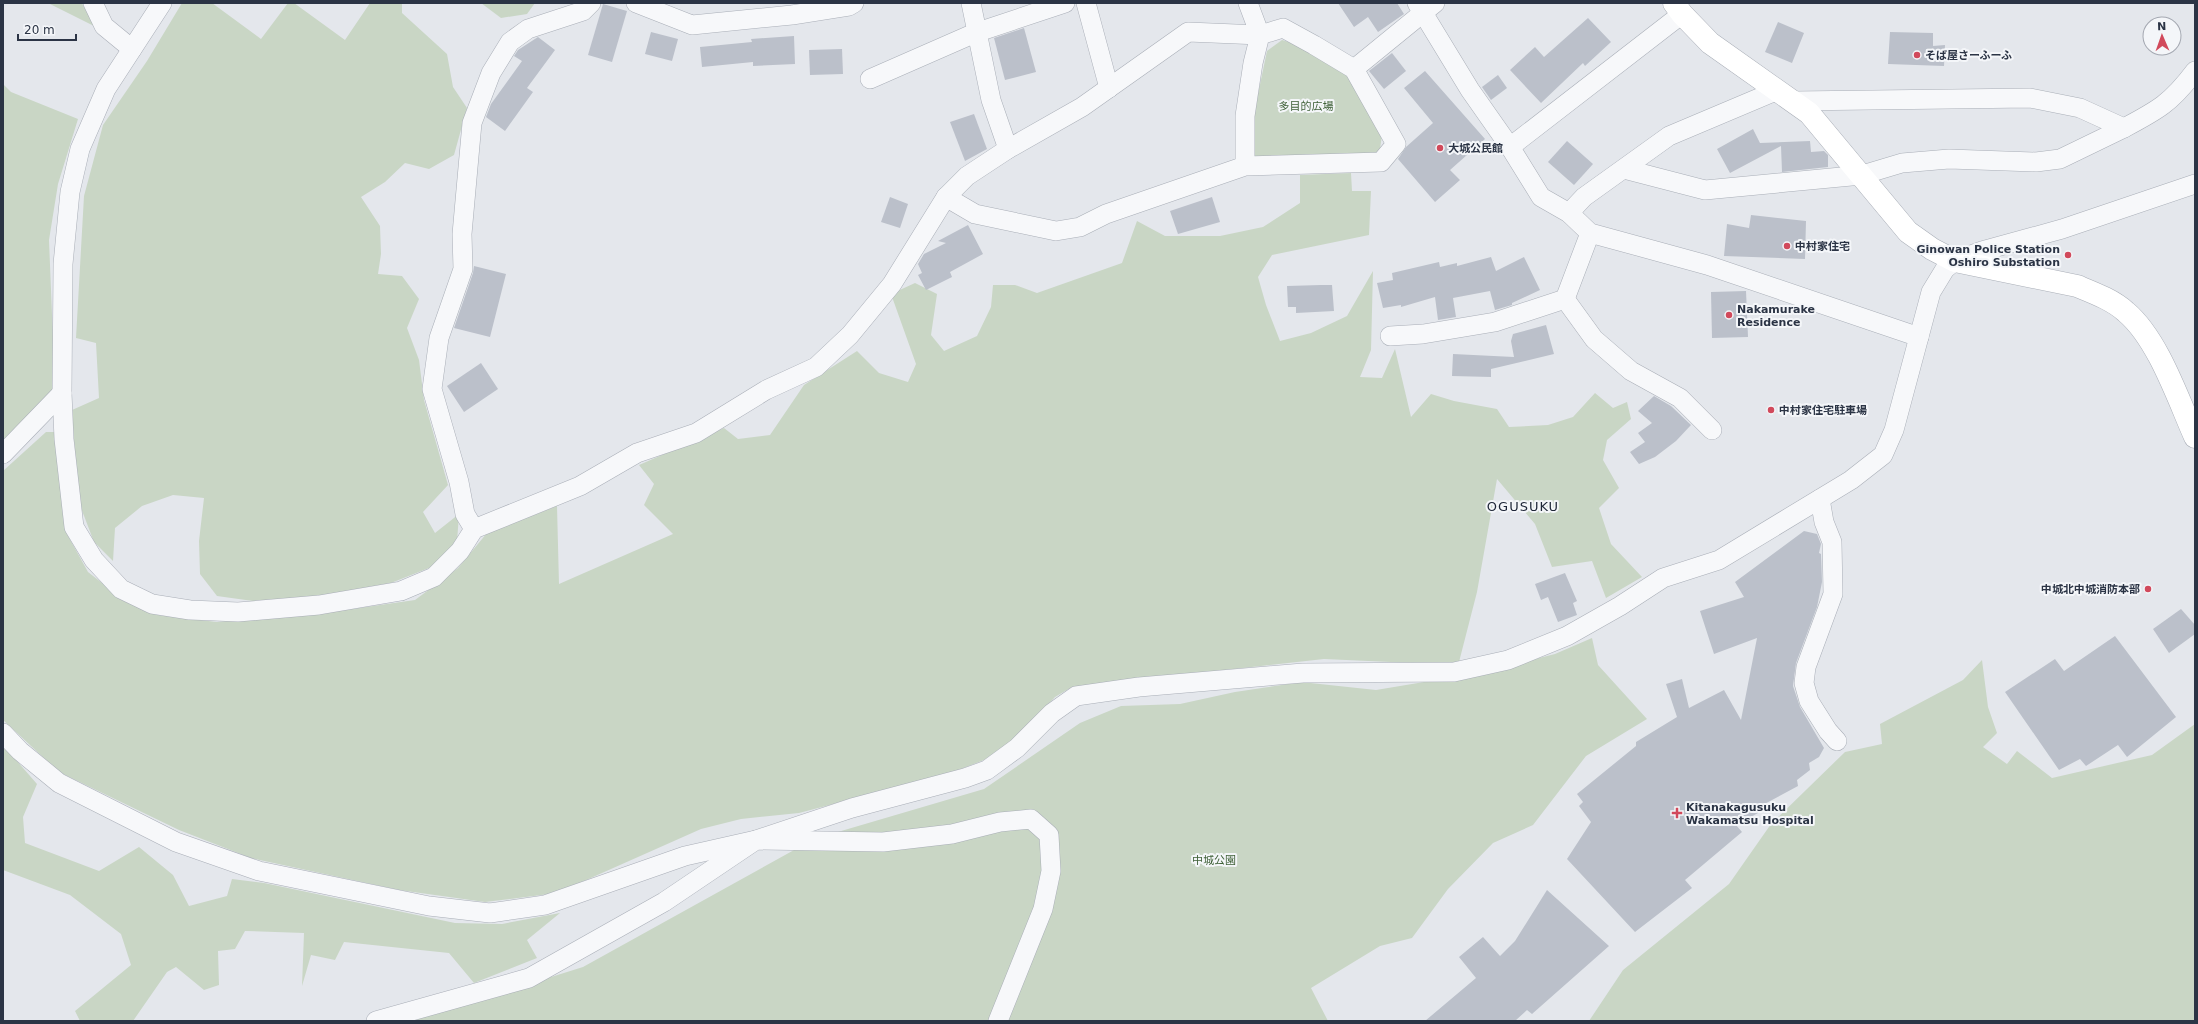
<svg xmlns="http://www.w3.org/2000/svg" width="2198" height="1024" viewBox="0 0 2198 1024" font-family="'DejaVu Sans','Noto Sans JP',sans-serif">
<rect width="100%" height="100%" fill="#e4e7ec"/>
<g fill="#c9d6c5">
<path d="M48,3H82L94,26Z"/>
<path d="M182,3H212L261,39L288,3H294L345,40L370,3H402V13L447,54L453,87L467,108L454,155L429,169L405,163L385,182L361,197L380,226L381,254L378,274L402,276L419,299L407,328L419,360L424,400L448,485L423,512L435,533L459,514L457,542L434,566L391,583L317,596L253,601L217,596L200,574L199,541L204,498L173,495L142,506L115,528L113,561L94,542L78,500L72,410L99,398L96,343L76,338L84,196L103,125L147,61Z"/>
<path d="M481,3H535L527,14L501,18Z"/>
<path d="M1282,40L1305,47L1345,70L1382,135L1379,156L1253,158L1254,113L1267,51Z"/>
<path d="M3,84L11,92L78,119L58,184L49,240L55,389L3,443Z"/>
<path d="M1351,173L1352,191H1371L1369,235L1272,255L1258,277L1266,305L1280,341L1311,333L1347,316L1373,271L1371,350L1360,377L1382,378L1395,349L1411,417L1431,394L1454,401L1497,409L1509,427L1548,425L1573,417L1595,393L1613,408L1627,402L1631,419L1607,440L1603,460L1619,488L1599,508L1611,544L1642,577L1606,598L1592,561L1552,567L1535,524L1497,479L1477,592L1459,662L1413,663L1324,659L1072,687L1055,697L1020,735L984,760L948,774L799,813L741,819L701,829L557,893L485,902L399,890L251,858L179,830L59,772L3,720V471L46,432H57L67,534L88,572L120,597L158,615L217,622L338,611L415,600L458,568L487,533L557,506L559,584L673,534L644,505L654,484L639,465L724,428L738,439L770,435L804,385L857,351L879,373L908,382L916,364L891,294L915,283L937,294L931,335L944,351L977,336L991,307L993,285H1015L1037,293L1122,263L1137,221L1165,236H1220L1263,227L1300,203V175Z"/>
<path d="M1592,638L1598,665L1647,719L1586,756L1533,825L1493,843L1448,889L1412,938L1380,946L1311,988L1328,1021H410L583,967L814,839L984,789L1080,723L1121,706L1180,704L1235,692L1301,682L1376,690L1478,673L1555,654Z"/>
<path d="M1982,660L1988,707L1997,733L1983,747L2007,764L2017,751L2052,778L2152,755L2195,724V1021H1589L1623,970L1729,884L1771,824L1845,752L1882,744L1880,724L1963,680Z"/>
<path d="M3,745L37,784L23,817L25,843L99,871L139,847L173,875L189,906L227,896L232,879L264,883L455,923L502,924L560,913L527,940L537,958L474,983L449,953L344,942L335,960L311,955L302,986L304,933L245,931L235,949L218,951L219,985L204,990L176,967L167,972L133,1021H80L75,1011L131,965L121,934L70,895L3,870Z"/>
</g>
<g fill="#bbc0ca">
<path d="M1338,3H1397L1404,14L1378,32L1368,17L1354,27Z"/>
<path d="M603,4L627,11L612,62L588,55Z"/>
<path d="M1588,18L1611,42L1585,66L1583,63L1541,103L1510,70L1535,47L1544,57Z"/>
<path d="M1778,22L1804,33L1792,63L1765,52Z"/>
<path d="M1024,28L1036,72L1005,80L994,38Z"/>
<path d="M651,32L678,39L672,61L645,54Z"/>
<path d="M1890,32L1933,33V46L1945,45L1944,66L1888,64Z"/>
<path d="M794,36L795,64L753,66V62L702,67L700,47L752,42L751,39Z"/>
<path d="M538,37L555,50L527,88L533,92L505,131L486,117L491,104L522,61L514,56L518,50Z"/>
<path d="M842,49L843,74L810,75L809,50Z"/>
<path d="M1392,53L1406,71L1384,89L1369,71Z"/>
<path d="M1425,71L1485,139L1450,170L1460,180L1435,202L1398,159L1406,147L1433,123L1404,88Z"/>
<path d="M1498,75L1507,88L1491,100L1482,87Z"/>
<path d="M974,114L987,149L965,161L950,122Z"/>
<path d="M1753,129L1760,143L1810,141L1811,152L1824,151L1828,155V167L1782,172L1781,146L1730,173L1717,149Z"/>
<path d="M1567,141L1593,164L1574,185L1548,162Z"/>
<path d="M890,197L908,204L900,228L881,222Z"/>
<path d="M1212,197L1220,222L1178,234L1170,211Z"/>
<path d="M1751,215L1806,221L1805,259L1724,256L1727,224L1749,228Z"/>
<path d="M968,225L983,254L950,272L952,277L926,290L918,275L922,273L918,264L924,254L946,243L938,241Z"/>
<path d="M1491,257L1496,271L1524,257L1540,290L1512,303V305L1495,310L1490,291L1453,298L1456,317L1438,320L1435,297L1401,307V305L1383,308L1377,283L1393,280L1392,273L1439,262L1440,267L1457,263V266Z"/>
<path d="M474,266L506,274L490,337L454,328L473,273Z"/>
<path d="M1321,285H1332L1334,311L1296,313V307H1288L1287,286Z"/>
<path d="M1746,291L1748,337L1712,338L1711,292Z"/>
<path d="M1546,325L1554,354L1491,369V377L1452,376L1453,354L1514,357L1511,341L1513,334Z"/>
<path d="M481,363L498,389L464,412L447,386Z"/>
<path d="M1654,396L1671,406L1691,425L1676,441L1655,457L1639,464L1630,452L1645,442L1638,433L1652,423L1638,411Z"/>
<path d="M1804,531L1817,534L1821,544L1819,553L1821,554L1822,582L1817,607L1796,663L1793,686L1800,707L1824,748L1819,757L1809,763L1810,770L1797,780L1798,786L1757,808L1758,813L1736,825L1742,832L1685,880L1692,888L1635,932L1567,859L1591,822L1579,806L1583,802L1577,794L1636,746V742L1677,717L1666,684L1682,679L1689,708L1724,690L1741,720L1757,638L1714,654L1700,611L1744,597L1735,582Z"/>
<path d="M1565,573L1577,601L1573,603L1577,615L1558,622L1548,597L1541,600L1535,584Z"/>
<path d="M2181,609L2195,625V634L2169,653L2153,629Z"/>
<path d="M2115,636L2176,717L2127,757L2118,745L2086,766L2080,759L2059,770L2005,692L2055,659L2064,671Z"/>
<path d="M1547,890L1609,946L1532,1014L1527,1010L1515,1021H1425L1476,978L1459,957L1483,937L1500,956L1515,941Z"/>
</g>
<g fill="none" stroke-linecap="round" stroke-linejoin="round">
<defs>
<g id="street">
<path d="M93,3L104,26L132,49"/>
<path d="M162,3L106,89L80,149L70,192L63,264L62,393L64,439L74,527L94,560L121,589L152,604L190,610L238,612L319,605L401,591L434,577L460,551L474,529L580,486L637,453L696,433L766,390L816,367L850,335L892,284L946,197L967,176L1008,149L1082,107L1188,32L1260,35L1248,3"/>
<path d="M636,3L692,25L792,15L849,6L854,3"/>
<path d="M971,3L991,100L1008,149"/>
<path d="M1086,3L1109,88"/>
<path d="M1417,3L1470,90L1510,147L1541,197L1569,213L1590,233L1707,265L1919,337"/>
<path d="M1354,69L1435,3"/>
<path d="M870,79L975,33L1065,3"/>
<path d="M1794,101L2030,98L2080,108L2124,128C2158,110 2171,103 2195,71"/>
<path d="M1510,147L1682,14"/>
<path d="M1624,169L1705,190L1862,175L1902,163L1949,159L2036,162L2060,159L2124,128"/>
<path d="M946,197L975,214L1056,231L1080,227L1106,214L1245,166V116L1253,63L1260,35L1283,28L1314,45L1354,69L1396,144L1381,162L1245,166"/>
<path d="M1569,213L1584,197L1669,136L1778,90"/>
<path d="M1565,299L1594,339L1631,371L1680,398L1712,430"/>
<path d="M1390,336L1423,334L1495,322L1565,299L1590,233"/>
<path d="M3,454L62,393"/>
<path d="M1820,499L1824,522L1832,542L1833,594L1806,667L1804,683L1809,701L1828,731L1837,741"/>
<path d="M474,529L465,514L459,482L432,389L439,338L463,269L462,234L472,123L491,73L510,42L528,29L583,11L591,3"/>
<path d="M3,733L20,751L59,783L176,842L259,871L429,906L490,913L545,905L685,856L756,840L852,808L965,778L987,770L1017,748L1052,713L1076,696L1139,687L1303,673L1454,672L1508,660L1567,636L1620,606L1663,578L1719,560L1851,480L1883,455L1894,430L1931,292L1945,269L1955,261L1982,251L2062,229L2195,184"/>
<path d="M376,1021L529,978L664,902L756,840L883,842L952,834L1000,822L1031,819L1049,835L1051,871L1043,909L998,1021"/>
</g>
<path id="secondary" d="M1674,3L1682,14L1710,43L1809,113L1908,232L1932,249L1955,261L2077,286C2094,293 2113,300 2126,312C2158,339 2178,399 2195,437"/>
</defs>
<use href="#street" stroke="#a9aeb7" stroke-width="20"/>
<use href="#secondary" stroke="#a9aeb7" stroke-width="23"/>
<use href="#street" stroke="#f7f8fa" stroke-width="19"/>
<use href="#secondary" stroke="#fff" stroke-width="22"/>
</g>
<g fill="#d1495b" stroke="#f4f6f9" stroke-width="1.5">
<circle cx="1917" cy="55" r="4"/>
<circle cx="1440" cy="148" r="4"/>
<circle cx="1787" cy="246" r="4"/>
<circle cx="2068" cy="255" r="4"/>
<circle cx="1729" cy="315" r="4"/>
<circle cx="1771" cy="410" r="4"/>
<circle cx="2148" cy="589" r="4"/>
<path d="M1675 807h4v4h4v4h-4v4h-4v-4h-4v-4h4z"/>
</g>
<g text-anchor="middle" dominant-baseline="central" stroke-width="4" stroke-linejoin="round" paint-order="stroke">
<g font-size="11" font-weight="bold" fill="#2b3445" stroke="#f4f6f9" text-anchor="start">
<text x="1925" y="55">そば屋さーふーふ</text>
<text x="1448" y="148">大城公民館</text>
<text x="1795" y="246">中村家住宅</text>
<text x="2060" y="249" text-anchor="end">Ginowan Police Station<tspan x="2060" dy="13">Oshiro Substation</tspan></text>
<text x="1737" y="309">Nakamurake<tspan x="1737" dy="13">Residence</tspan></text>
<text x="1779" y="410">中村家住宅駐車場</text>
<text x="2140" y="589" text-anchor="end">中城北中城消防本部</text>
<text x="1686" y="807">Kitanakagusuku<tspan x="1686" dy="13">Wakamatsu Hospital</tspan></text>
</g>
<g font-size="11" fill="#3f6138" stroke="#f4f6f9">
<text x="1306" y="106">多目的広場</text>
<text x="1214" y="860">中城公園</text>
</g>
<g font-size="13" letter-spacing="1" fill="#1d2536" stroke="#f4f6f9">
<text x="1523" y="506">OGUSUKU</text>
</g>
</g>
<rect width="2198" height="1024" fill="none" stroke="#2b3445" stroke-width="8"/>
<g transform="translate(2162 36) rotate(358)"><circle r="19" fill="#f4f6f9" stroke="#a4a8b1"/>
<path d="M0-3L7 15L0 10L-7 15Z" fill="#d1495b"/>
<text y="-6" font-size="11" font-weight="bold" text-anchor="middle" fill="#2b3445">N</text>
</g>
<path d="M18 34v6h58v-6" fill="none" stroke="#2b3445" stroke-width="2"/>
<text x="24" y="34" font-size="12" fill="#2b3445" stroke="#f4f6f9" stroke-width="3" paint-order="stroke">20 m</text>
</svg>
